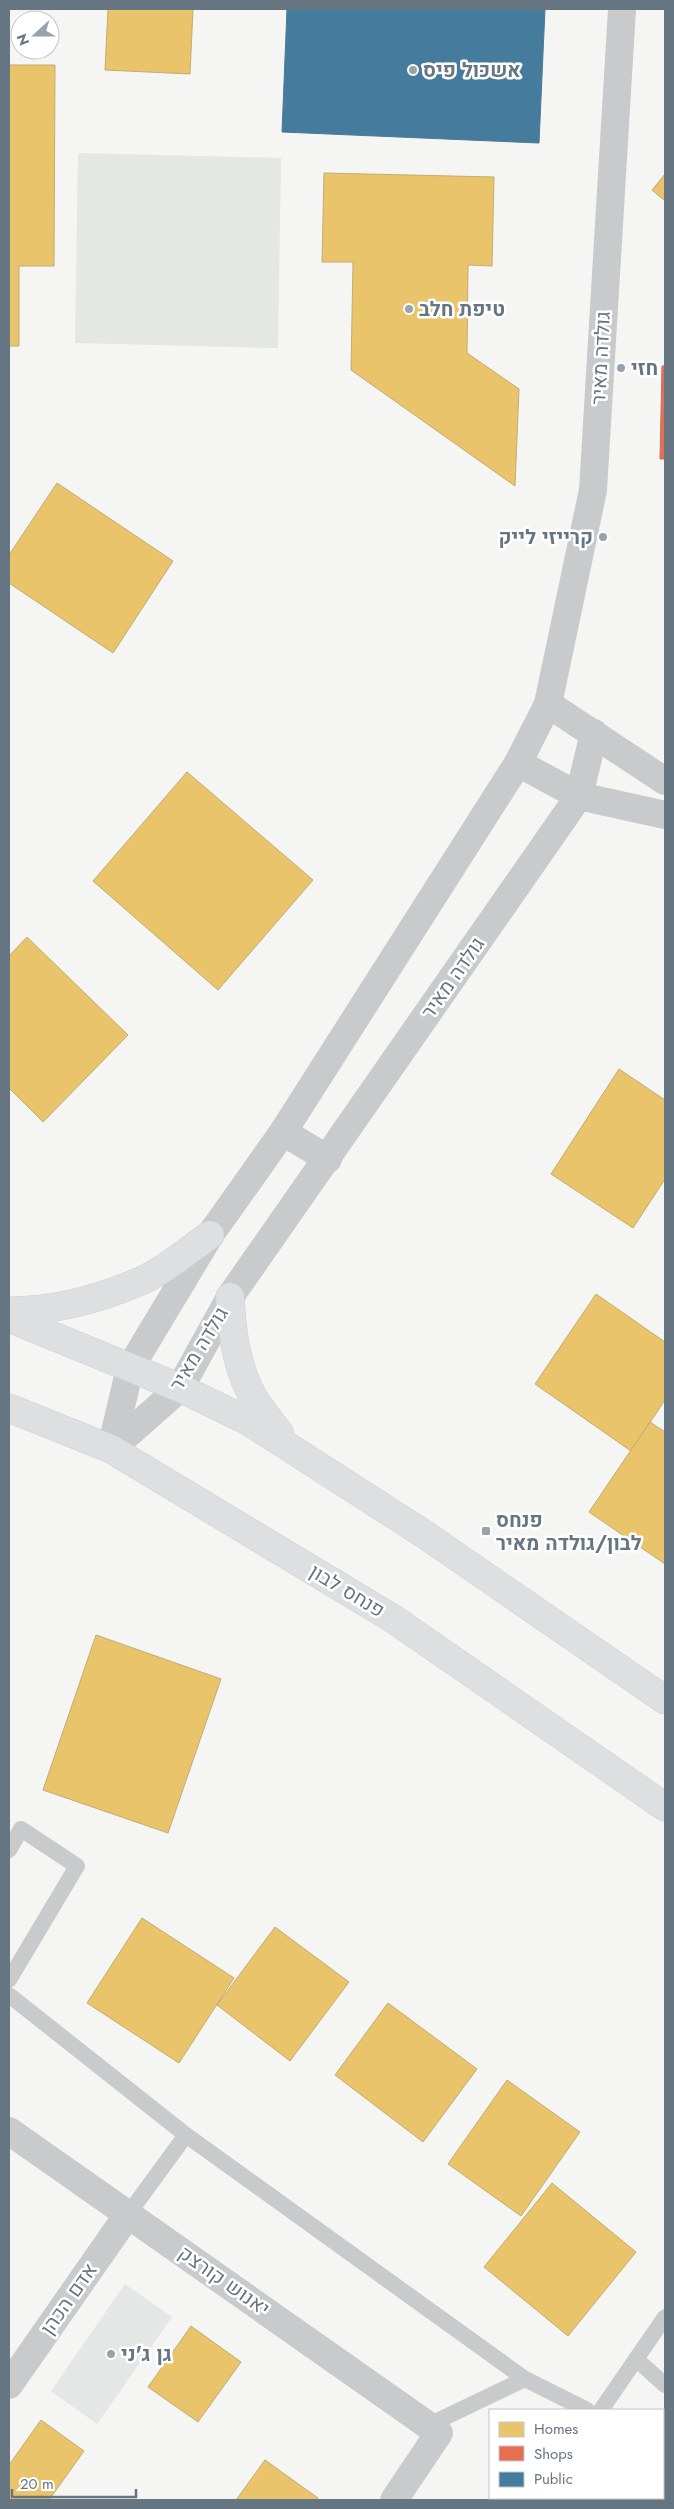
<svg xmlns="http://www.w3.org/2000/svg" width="674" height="2509" viewBox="0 0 674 2509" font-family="Jost,Heebo,sans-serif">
<rect width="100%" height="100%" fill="#f5f5f4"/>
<path fill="#e5e6e6" d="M125,2284L172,2317L97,2424L51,2391Z"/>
<path fill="#e4e7e2" d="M78,153L281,158L278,348L75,343Z"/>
<g fill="#e9c46a" stroke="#c2ac71">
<path d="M108,9H193L190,74L105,70Z"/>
<path d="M9,65H55L54,266H19V346H9Z"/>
<path d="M324,173L494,177L492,266L468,265L467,353L519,389L515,486L351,370L353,262H322Z"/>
<path d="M665,174V201L652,190Z"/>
<path d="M57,483L173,561L113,653L9,583V555Z"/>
<path d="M187,772L313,880L218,990L93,881Z"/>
<path d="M27,937L128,1035L43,1122L9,1088V956Z"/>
<path d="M619,1069L665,1100V1179L633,1228L551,1174Z"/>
<path d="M596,1294L665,1342V1400L631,1451L535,1384Z"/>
<path d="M650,1422L665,1432V1564L589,1512Z"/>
<path d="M96,1635L221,1679L168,1833L43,1790Z"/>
<path d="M142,1918L234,1978L179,2063L87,2003Z"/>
<path d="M275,1927L349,1982L290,2061L217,2005Z"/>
<path d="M388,2003L477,2069L423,2142L335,2075Z"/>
<path d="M507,2080L580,2132L521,2216L448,2164Z"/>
<path d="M552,2183L636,2252L568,2336L484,2267Z"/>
<path d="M191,2326L241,2362L198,2422L148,2387Z"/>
<path d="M41,2420L84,2451L49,2500H9V2465Z"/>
<path d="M265,2460L318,2498L317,2500H236Z"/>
</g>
<path fill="#e76f51" stroke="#c07160" d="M662,366H665V459H660Z"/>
<path fill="#457b9d" stroke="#4f7995" d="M287,9H545L539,143L282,132Z"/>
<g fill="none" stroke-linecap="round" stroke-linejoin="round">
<defs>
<g id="secondary">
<path d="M230,1297C232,1329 235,1360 249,1389C256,1405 270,1420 280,1434"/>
<path d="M9,1311C54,1311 102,1298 143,1280C165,1270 190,1249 210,1235"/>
<path d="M9,1318L180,1388L248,1421L424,1534L665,1700"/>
<path d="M9,1408L111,1449L392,1618L665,1807"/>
</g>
</defs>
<use href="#secondary" stroke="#d1d1d2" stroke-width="29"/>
<g stroke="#c9cacb" stroke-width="16">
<path d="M9,1850L21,1829L77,1866L9,1980"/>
<path d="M9,1995L186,2135L525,2379L587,2410"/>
<path d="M129,2213L186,2135"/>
<path d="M636,2359L665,2385"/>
<path d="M601,2410L665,2317"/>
<path d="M429,2425L525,2379"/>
<path d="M663,2463L665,2465"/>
</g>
<g stroke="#c9cacb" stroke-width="28">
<path d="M548,704L665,781"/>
<path d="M518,763L579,796L665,815"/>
<path d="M283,1132L328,1159"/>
<path d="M111,1449L130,1368L210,1235L283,1132L518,763L548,704L593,490L622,9"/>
<path d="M111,1449L180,1388L232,1294L579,796L594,733"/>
<path d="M9,2131L439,2433L394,2500"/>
<path d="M9,2385L129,2213"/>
</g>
<use href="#secondary" stroke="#dedfe0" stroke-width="28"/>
</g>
<g fill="#98a2aa" stroke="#fff" stroke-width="2">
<circle cx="413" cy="70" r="5"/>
<circle cx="409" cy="309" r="5"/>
<circle cx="621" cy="368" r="5"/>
<circle cx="603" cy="537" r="5"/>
<rect x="481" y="1526" width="10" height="10" rx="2.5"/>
<circle cx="111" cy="2354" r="5"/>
</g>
<g text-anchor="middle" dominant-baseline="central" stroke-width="5" stroke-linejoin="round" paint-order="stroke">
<g font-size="20" font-weight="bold" fill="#667582" stroke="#fff" text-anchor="start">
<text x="423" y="70">אשכול פיס</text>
<text x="419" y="309">טיפת חלב</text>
<text x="631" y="368">חזי</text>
<text x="593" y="537" text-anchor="end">קרייזי לייק</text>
<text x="496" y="1520">פנחס<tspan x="496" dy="23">לבון/גולדה מאיר</tspan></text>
<text x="121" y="2354">גן ג'ני</text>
</g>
<g font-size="20" fill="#667582" stroke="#fff">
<text transform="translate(601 358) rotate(-87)">גולדה מאיר</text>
<text transform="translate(453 978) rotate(-55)">גולדה מאיר</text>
<text transform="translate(199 1349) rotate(-59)">גולדה מאיר</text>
<text transform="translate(347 1591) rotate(31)">פנחס לבון</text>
<text transform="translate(224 2281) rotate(35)">יאנוש קורצק</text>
<text transform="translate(69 2299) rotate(-55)">אדם הכהן</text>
</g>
</g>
<rect width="674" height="2509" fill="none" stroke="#667582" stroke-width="20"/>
<rect x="489" y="2409" width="175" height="90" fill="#ffffff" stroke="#c2c8cd"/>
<rect x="499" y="2422" width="25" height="15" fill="#e9c46a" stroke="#c2c8cd"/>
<text x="534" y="2434" font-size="15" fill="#667582">Homes</text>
<rect x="499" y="2446" width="25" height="15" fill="#e76f51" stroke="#c2c8cd"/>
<text x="534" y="2459" font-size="15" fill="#667582">Shops</text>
<rect x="499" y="2472" width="25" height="15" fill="#457b9d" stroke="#c2c8cd"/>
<text x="534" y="2484" font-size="15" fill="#667582">Public</text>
<g transform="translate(35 35) rotate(249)"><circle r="24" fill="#ffffff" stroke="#c2c8cd"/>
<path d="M0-4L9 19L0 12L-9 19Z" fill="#98a2aa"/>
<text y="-8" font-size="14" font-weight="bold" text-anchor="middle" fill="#667582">N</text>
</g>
<path d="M12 2489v8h124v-8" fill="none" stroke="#667582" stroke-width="2.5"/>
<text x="20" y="2489" font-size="15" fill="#667582" stroke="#ffffff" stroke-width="4" paint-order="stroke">20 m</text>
</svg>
